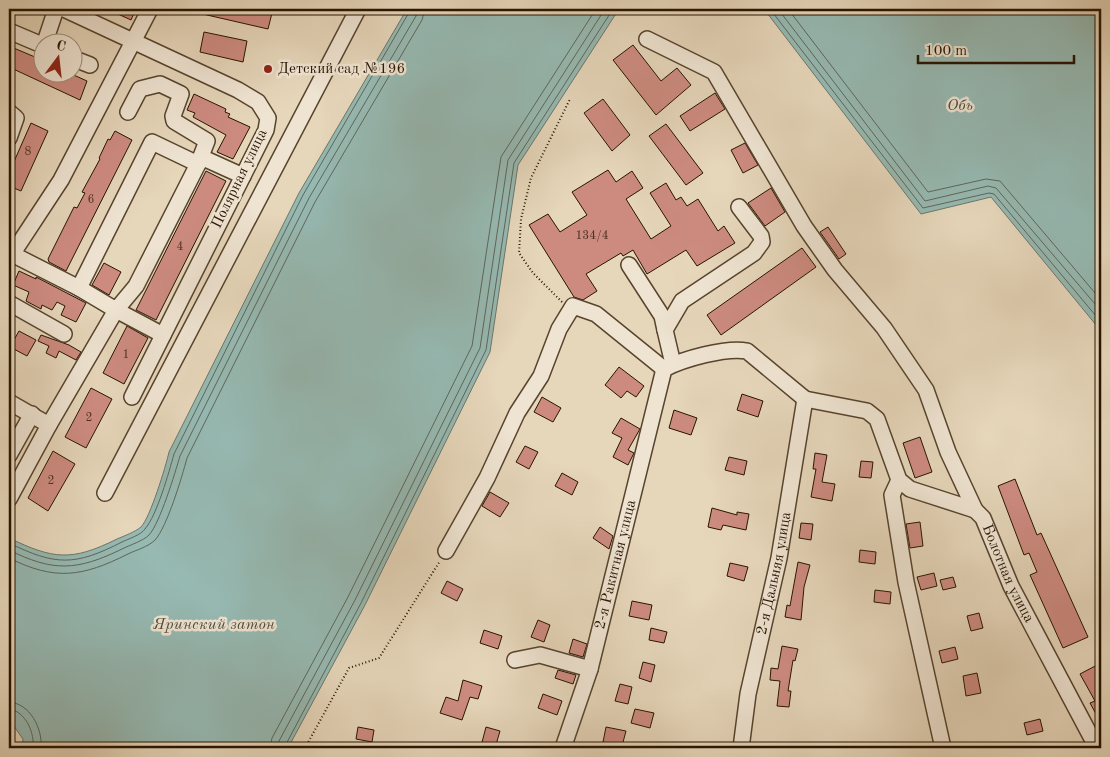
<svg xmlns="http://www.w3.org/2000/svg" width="1110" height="757" viewBox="0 0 1110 757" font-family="'Old Standard TT',serif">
<rect width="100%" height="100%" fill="#e6d6ba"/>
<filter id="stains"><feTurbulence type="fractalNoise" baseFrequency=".004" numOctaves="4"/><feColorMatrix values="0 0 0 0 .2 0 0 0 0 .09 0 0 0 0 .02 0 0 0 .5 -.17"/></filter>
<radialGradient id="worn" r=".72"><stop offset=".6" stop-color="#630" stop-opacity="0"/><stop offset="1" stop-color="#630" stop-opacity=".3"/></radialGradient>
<g fill="#96b9b2" stroke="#6a776b">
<path d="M407,9H619L518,165L490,352L365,605L288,748H22L23,739L9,719V538C53,559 71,562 117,539C124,536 135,532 141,527C150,518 166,466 169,452L299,193Z"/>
<path d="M764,9H1101V331L991,197L921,214Z"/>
</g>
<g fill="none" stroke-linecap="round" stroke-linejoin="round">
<g stroke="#5e6659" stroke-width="1">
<path d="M770,9L923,208L989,193L994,194L1101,322"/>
<path d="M778,9L925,201L988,186L996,188L1101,311"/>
<path d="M788,9L928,192L986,179L1000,181L1101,300"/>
<path d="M9,543C56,566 75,566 122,542C128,539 141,535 145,529C157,515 169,472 174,454L303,195L411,9"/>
<path d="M9,550C53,572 77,571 122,549C130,545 143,541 149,535C160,523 175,473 180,456L309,198L416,16L417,9"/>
<path d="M9,558C55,581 82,577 128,554C136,550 148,547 155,540C167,527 182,477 187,458L315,202L422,20L425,9"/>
<path d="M9,702C30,703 43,729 41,748"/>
<path d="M9,709C26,711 35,734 33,748"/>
<path d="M270,748L272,738L348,597L472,346L501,157L596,9"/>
<path d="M278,748L279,741L355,600L480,348L508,160L605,9"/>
<path d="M284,748L361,603L486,350L514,163L613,9"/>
</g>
</g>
<g fill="#cd8b80" stroke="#271400">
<path d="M107,9H136L131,20Z"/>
<path d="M194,9H273L268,29L194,12Z"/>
<path d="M204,32L247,41L243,62L200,52Z"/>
<path d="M633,45L661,81L677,68L691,85L656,115L613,60Z"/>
<path d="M9,46L42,60V72H67L87,81L80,100L9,67Z"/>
<path d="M715,93L725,109L690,131L680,116Z"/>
<path d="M194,94L226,109L225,112L230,114L228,117L250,127L233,159L217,152L226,135L193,117L195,113L187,110Z"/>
<path d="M603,99L630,135L612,151L584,113Z"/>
<path d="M31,123L48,131L21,191L9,186V173Z"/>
<path d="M666,124L703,173L686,185L649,136Z"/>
<path d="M115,131L132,140L66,271L49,262L48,259L74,207L77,208L85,193L82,192L100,159L99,158L108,139L110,140Z"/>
<path d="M745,143L758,165L743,173L731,150Z"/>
<path d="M608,170L616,182L632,171L643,188L626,199L651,239L671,226L650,193L666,183L676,200L681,197L687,206L698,199L718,231L724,226L735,243L697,266L686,250L647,274L633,250L623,256L621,253L586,274L597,291L583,300L574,297L529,225L548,214L560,232L587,215L572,192Z"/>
<path d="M206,171L226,181L156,320L136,310Z"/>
<path d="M771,188L785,212L765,226L748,203Z"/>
<path d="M828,227L846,254L839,259L820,232Z"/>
<path d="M802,248L816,267L721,335L707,315Z"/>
<path d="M104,263L121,272L109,295L92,285Z"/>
<path d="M19,271L36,279V277L86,303L76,322L61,315L65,306L57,302L52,310L42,305L41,309L26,301L29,292L13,285Z"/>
<path d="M127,326L148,338L124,384L103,373Z"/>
<path d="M19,331L36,340L27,356L10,347Z"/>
<path d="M41,335L69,345L81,352L76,360L59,351L56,358L46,353L49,346L38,341Z"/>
<path d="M619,367L644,386L636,397L627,391L621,398L605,385Z"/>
<path d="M91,388L112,399L86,448L65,437Z"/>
<path d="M742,394L763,401L758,417L737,410Z"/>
<path d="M542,397L561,408L553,422L534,412Z"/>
<path d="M674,410L697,418L691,435L669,428Z"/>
<path d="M621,418L640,429L628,450L634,453L628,465L613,457L622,438L612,433Z"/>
<path d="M920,437L932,472L915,478L903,443Z"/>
<path d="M525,446L538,452L529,469L516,462Z"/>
<path d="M53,451L75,464L48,511L28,498Z"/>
<path d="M815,453L827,455L822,482L835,484L832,501L811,497L816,469H813Z"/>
<path d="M729,457L747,461L744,475L725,470Z"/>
<path d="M861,461L873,462L871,478L859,477Z"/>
<path d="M562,473L578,482L572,495L555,486Z"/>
<path d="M1015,479L1037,535L1041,533L1088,637L1063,648L1030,575L1037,572L1029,553L1024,555L998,486Z"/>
<path d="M490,492L509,503L500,517L482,506Z"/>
<path d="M712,508L737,515V512L749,514L746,530L723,525L721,530L708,527Z"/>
<path d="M920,522L923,546L910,548L906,524Z"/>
<path d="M801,523L813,524L811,540L799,538Z"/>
<path d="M600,527L613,536L609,549L593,538Z"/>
<path d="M860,550L876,552L875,564L859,562Z"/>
<path d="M798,562L810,565L804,587L801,620L785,617L787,605L790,606Z"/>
<path d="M730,563L748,567L744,581L727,576Z"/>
<path d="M934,573L937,586L921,590L917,577Z"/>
<path d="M953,577L956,587L943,590L940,580Z"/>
<path d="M447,581L463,589L457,601L441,593Z"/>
<path d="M875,590L891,592L890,604L874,602Z"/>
<path d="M632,601L652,605L649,620L629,616Z"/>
<path d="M979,613L983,628L971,631L967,616Z"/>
<path d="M538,620L550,625L544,642L531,637Z"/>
<path d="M651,628L667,632L664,643L649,640Z"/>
<path d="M484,630L502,636L498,649L480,643Z"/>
<path d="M573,639L587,644L583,657L569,653Z"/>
<path d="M782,646L798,649L795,661L793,660L788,691H791L789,707L777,706L780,681L770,680L771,668L778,669Z"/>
<path d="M955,647L958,659L942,663L939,651Z"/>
<path d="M643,662L655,665L651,682L639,678Z"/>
<path d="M1099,664L1101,668V723L1090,703L1095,701L1080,674Z"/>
<path d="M558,670L576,675L573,684L555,678Z"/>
<path d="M977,673L981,693L966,696L963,676Z"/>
<path d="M463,680L482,686L478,699L470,697L462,720L440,713L446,697L458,701Z"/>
<path d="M620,684L632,687L628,704L615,701Z"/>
<path d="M543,694L562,701L557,715L538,708Z"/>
<path d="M635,709L654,713L650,728L631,723Z"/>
<path d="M1040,719L1043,731L1027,735L1024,723Z"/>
<path d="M358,727L374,730L372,742L356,739Z"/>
<path d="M486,727L500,731L495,748L481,746Z"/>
<path d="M606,727L626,731L622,746L603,742Z"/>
</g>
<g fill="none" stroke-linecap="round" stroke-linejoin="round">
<defs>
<g id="minor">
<path d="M64,9L238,90L258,102L268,118L266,130L132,397"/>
<path d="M9,31L42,45"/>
<path d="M647,39L714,72L804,226L835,270L884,328L926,390L948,452L975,510"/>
<path d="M45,42L56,9"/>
<path d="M72,58L90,65"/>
<path d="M9,112L16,118L9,138"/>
<path d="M201,157L243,176"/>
<path d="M12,254L79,288L116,310L136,286L198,164L207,141L174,121L173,116L181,94L160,84L140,89L128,112"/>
<path d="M9,259L61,180L150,9"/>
<path d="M629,265L662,316L665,330"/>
<path d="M79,288L152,142L198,164"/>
<path d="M9,303L64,334"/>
<path d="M673,364L665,330L682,301L754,253L762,242L761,236L739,207"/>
<path d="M9,402L49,425L116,310L163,335"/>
<path d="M9,455L32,414"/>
<path d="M899,480L892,495L906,582L943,748"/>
<path d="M105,493L358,9"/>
<path d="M9,499L49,425"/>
<path d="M446,551L487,478L517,413L541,376L559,329L573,306L596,314L664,369"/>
<path d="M515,660L540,655L590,669"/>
<path id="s1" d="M563,748L590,669L664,369C683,359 726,347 747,351L805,399L867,411L877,419L899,480L910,489L975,510L983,518L1011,586L1097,748"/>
<path id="s2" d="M741,748L748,694L779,558L805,399"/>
</g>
</defs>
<use href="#minor" stroke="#57442e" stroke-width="18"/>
<g stroke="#271400" stroke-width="2" stroke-dasharray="1 2.5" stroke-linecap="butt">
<path d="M562,302L533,273L519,253L521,219L531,178L570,99"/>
<path d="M305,748L349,668L379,658L440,561"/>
</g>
<use href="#minor" stroke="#efe4d2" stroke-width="15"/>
</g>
<circle fill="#8f2418" stroke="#efe4d2" stroke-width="2" cx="268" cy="69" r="5"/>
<g text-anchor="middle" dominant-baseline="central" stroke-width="5" stroke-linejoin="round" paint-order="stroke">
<g font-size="12" fill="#503220">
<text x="28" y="152">8</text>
<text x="91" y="200">6</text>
<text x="592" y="236">134/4</text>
<text x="180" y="247">4</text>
<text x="126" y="355">1</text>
<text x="89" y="418">2</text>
<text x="51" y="481">2</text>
</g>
<g font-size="15" fill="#271400" stroke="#efe4d2" text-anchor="start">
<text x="278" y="69">Детский сад №196</text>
</g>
<g font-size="15" fill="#271400" stroke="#efe4d2">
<text transform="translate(240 179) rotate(-64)">Полярная улица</text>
<text stroke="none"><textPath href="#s1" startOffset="191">2-я Ракитная улица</textPath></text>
<text stroke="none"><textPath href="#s1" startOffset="849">Болотная улица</textPath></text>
<text stroke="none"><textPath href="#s2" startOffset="178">2-я Дальняя улица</textPath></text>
</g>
<g font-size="16" font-style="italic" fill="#4e4e3e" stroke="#efe4d2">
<text x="960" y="106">Обь</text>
<text x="214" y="625">Яринский затон</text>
</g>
</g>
<rect width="1110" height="757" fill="none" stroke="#e6d6ba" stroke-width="30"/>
<rect x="10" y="10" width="1090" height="737" fill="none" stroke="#271400" stroke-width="2.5"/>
<rect x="15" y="15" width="1080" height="727" fill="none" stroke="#271400"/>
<g transform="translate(58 58) rotate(15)"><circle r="24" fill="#efe4d2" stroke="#9f917e"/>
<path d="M0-4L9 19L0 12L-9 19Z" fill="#8f2418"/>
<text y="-8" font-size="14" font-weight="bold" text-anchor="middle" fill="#271400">С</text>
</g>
<path d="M918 55v8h156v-8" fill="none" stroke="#271400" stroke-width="2.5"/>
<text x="925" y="55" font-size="15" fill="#271400" stroke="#efe4d2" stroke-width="4" paint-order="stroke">100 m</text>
<rect width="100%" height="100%" filter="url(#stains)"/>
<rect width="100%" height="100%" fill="url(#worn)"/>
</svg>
